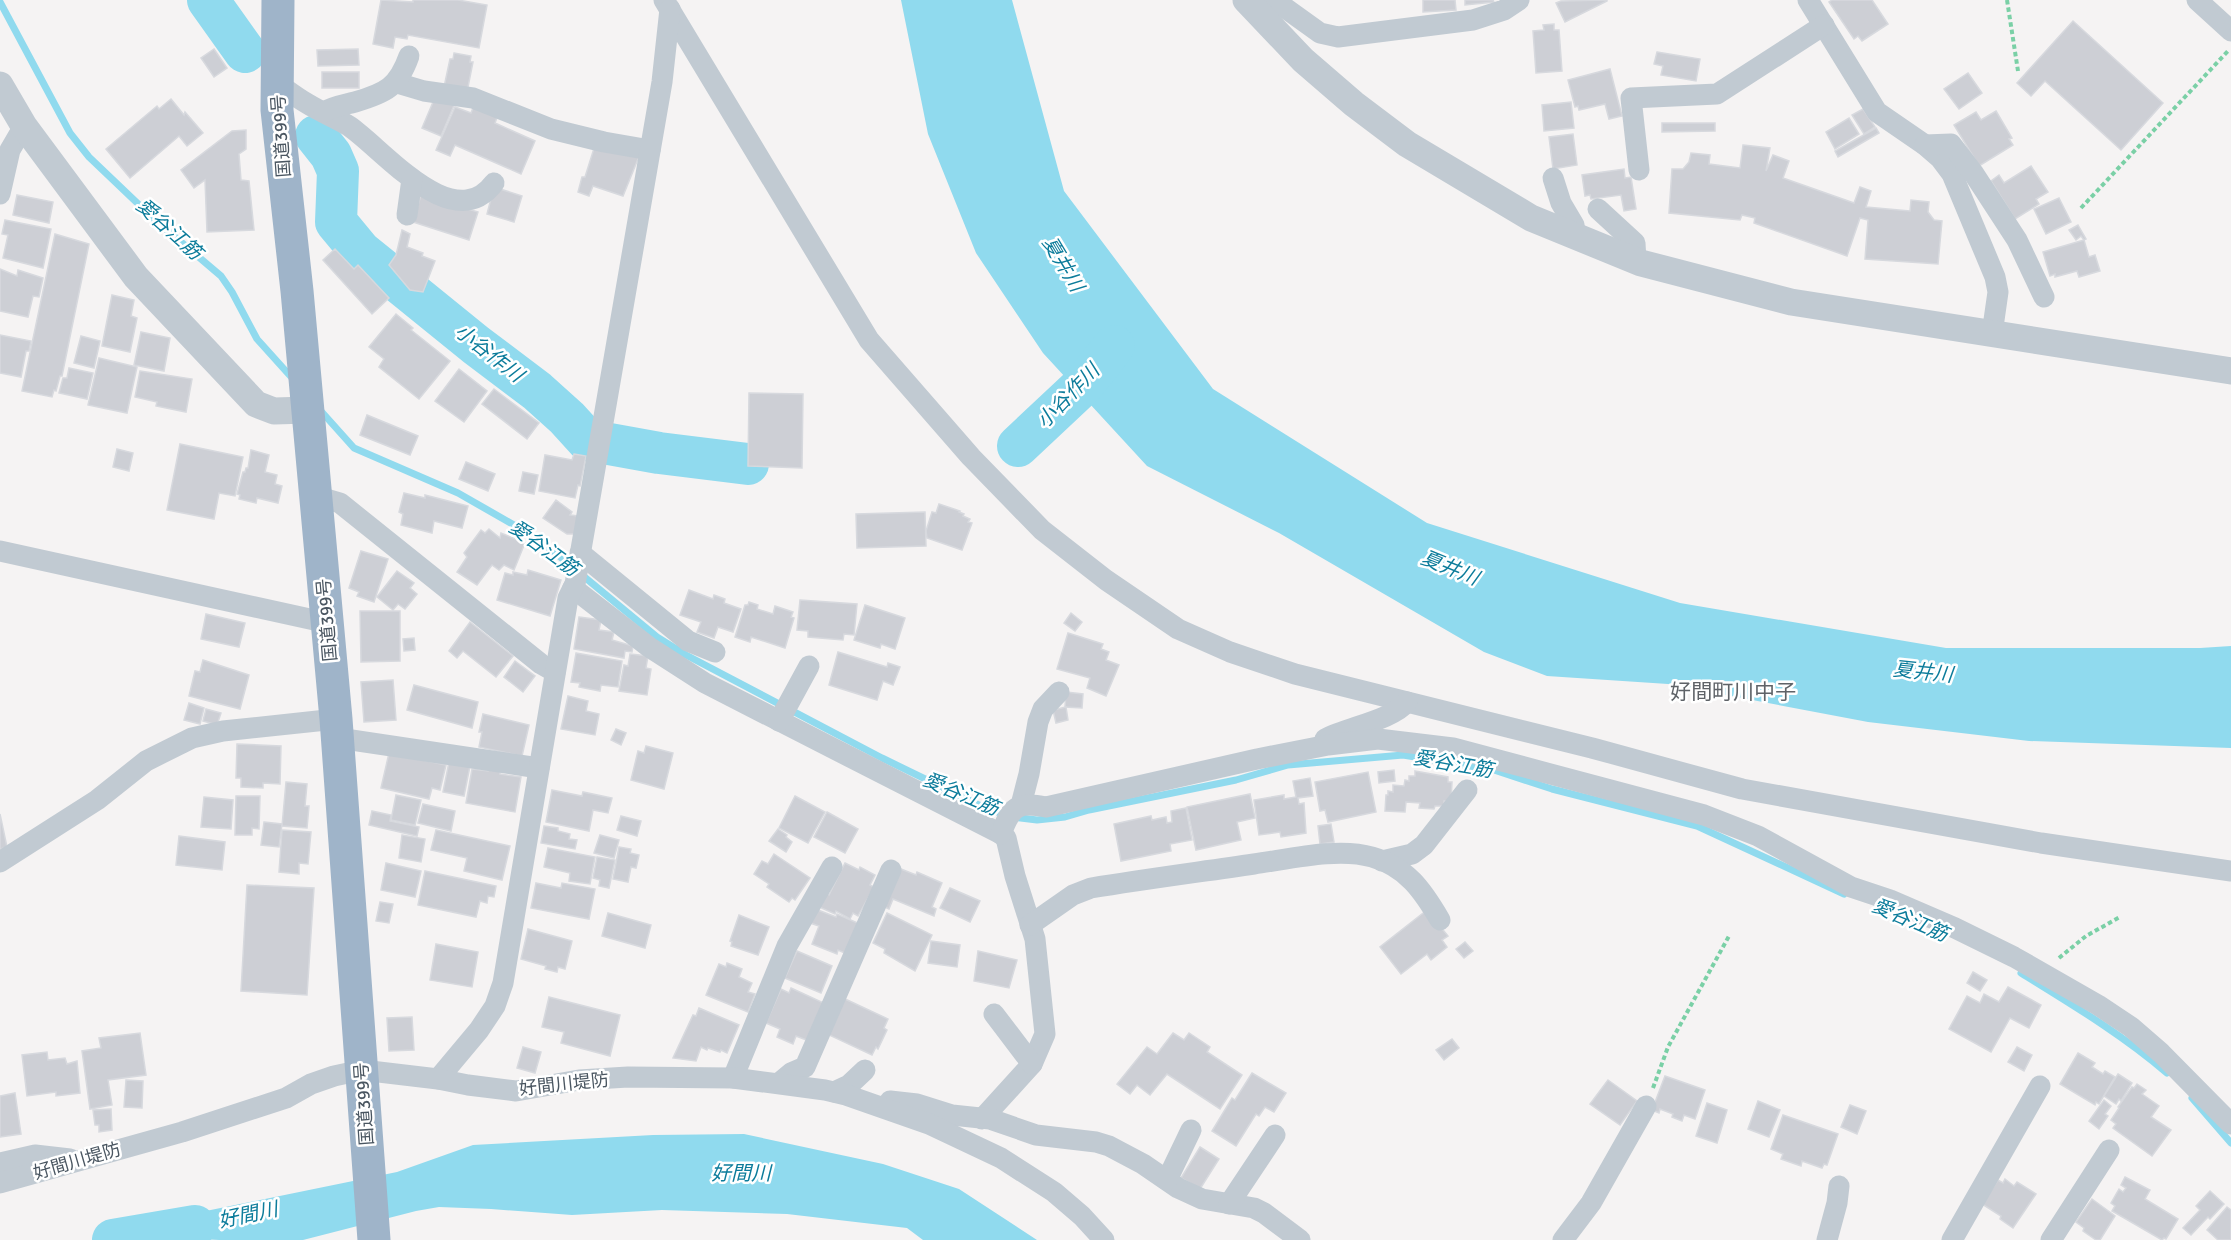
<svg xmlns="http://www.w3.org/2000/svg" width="2231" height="1240" viewBox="0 0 2231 1240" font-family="Signika,'Noto Sans JP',sans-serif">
<rect width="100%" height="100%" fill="#f5f3f3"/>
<g fill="#90daee">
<path d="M901,0H1012L1064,191L1213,389L1427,523L1680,603L1946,648H2200L2231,646V748L2029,741L1868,722L1668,684L1547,676L1484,652L1279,533L1147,466L1043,353L976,253L928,134Z"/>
<path d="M744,1134L883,1164L959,1189L1037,1240H923L907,1228L787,1214L662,1210L572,1215L491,1209L439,1207L416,1211L303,1240H219L98,1233L397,1172L473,1145L653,1135Z"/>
</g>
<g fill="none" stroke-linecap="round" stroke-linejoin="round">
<g stroke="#90daee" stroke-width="7">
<path d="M0,2L70,133L89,157L154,219L221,276L232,292L257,339L293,379"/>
<path d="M320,410L354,448L458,493L514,525L559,556L657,637L686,655L882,758L987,809L1013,817L1037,820L1065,817L1089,810L1236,780L1288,765L1403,755L1494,770L1552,789L1697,826L1844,894"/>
<path d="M2021,973C2071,1004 2123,1035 2167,1073"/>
<path d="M2192,1098L2231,1143"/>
</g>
<g stroke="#90daee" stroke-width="42">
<path d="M208,0L245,52"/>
<path d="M316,136L331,155L338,171L336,222L360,251L476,345L537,391L567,418L587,440L659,453L748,464"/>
<path d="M1018,446L1083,385L1114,346"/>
<path d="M113,1240L195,1226"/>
</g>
</g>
<g fill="#cdcfd5" stroke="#d7d9de" stroke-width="1.5">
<path d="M381,0L413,2V0H458L487,5L479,48L408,35L407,39L395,37L393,48L373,44Z"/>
<path d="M1423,0H1455L1456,10L1423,12Z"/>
<path d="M1465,0H1493L1494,2L1465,5Z"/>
<path d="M1832,0H1872L1888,24L1862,41L1858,36L1854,39L1829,2Z"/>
<path d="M1561,1L1607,0V1L1565,22L1556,3Z"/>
<path d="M2073,21L2163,103L2121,150L2045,81L2031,96L2017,83Z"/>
<path d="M1554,24V30H1559L1562,71L1536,73L1533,31L1544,30L1543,25Z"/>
<path d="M214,49L227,68L214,77L201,58Z"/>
<path d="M358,49L359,65L318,66L317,50Z"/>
<path d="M1657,52L1700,59L1696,81L1661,75L1663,66L1654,64Z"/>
<path d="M454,53L471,56L470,62H473L467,92L444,87L450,59H453Z"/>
<path d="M1610,69L1622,116L1609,119L1605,104L1579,110L1578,106L1575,107L1568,80Z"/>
<rect x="322" y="72" width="37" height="16"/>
<path d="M1968,73L1982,93L1959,109L1944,89Z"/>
<path d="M436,95L455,103L441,136L422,128Z"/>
<path d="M171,99L184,115L185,112L203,133L187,146L179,136L130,178L106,149L157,106L159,109Z"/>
<path d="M1571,102L1574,128L1544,131L1542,105Z"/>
<path d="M474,105L498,115L495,123L535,141L521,174L455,145L450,156L436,150L455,107L471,113Z"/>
<path d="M1863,109L1875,127L1864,134L1852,115Z"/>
<path d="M1996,111L2012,138L2009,139L2013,145L1979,166L1954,125L1976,112L1981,120Z"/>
<path d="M1849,118L1859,134L1835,149L1826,132Z"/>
<path d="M1662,123H1715V131L1662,132Z"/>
<path d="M1876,128L1879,133L1838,157L1835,151Z"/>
<path d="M246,130V149L239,154L241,180L249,181L254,230L207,232L205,180L194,188L181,170L232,131Z"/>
<path d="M1573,134L1577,165L1553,169L1549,137Z"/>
<path d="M595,145L640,154L623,196L593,186L589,196L578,192L582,177H585Z"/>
<path d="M1743,145L1770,148L1766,171L1773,155L1789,161L1783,178L1854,203L1860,187L1871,191L1866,207L1910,211L1911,200L1929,202L1928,212L1934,220L1942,221L1938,264L1865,259L1868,220L1860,218L1847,256L1754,223L1755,218L1742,215L1740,220L1669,213L1672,169H1683L1689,162L1691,153L1710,155L1709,164L1740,168Z"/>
<path d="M2031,166L2048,192L2036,199L2039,204L2015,219L1991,181L1999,175L2004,183Z"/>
<path d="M1624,169L1625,178L1631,177L1636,209L1624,211L1621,195L1591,199L1590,195L1585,196L1582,175Z"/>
<path d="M494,187L522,196L514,222L487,214Z"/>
<path d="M17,195L53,202L49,223L13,215Z"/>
<path d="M421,195L478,212L469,240L413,222Z"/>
<path d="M2059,198L2071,222L2046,234L2034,209Z"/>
<path d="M5,220L51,229L43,268L3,258L8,235L2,234Z"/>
<path d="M2078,225L2086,239L2084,240L2081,236L2076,240L2069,230Z"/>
<path d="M402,230L410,234L407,247L423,253L422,256L435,261L423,292L410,290L389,265L396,255Z"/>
<path d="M55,234L89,244L62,376H60L56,391L54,390L52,397L22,391Z"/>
<path d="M2084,240L2089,257L2095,255L2100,271L2079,277L2077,271L2055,277V274L2050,276L2043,252Z"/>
<path d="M335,249L354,269L358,265L389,298L372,314L323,260Z"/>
<path d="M0,269L17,276L18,270L43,278L39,297L33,296L28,317L0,311Z"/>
<path d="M112,295L134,300L131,316L137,318L130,352L102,346Z"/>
<path d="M396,314L413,328L411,330L450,361L419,399L379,367L384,359L369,347Z"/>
<path d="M141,332L170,338L164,371L134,365Z"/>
<path d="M0,335L31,341L29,351H26L21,377L0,373Z"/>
<path d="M81,336L100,341L94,368L74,363Z"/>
<path d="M99,358L137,367L127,413L88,405Z"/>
<path d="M69,368L93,373L87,399L59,393L63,378H67Z"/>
<path d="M459,369L487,391L464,422L435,401Z"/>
<path d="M140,371L192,379L186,412L156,406L157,402L135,397Z"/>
<path d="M494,389L539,423L527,439L482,404Z"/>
<path d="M749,393L803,394L802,468L748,466Z"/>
<path d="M367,415L418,436L410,455L360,435Z"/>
<path d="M180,444L243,457L235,496L219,493L214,519L167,510Z"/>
<path d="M117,449L133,453L129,471L113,467Z"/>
<path d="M251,450L269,455L265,472L277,475L275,484L282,486L278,503L257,498L256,503L239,499L240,495L237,494L243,472H245L246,468H248Z"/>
<path d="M574,454L586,456L580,486L578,485L575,498L539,491L545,455L572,460Z"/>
<path d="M466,462L495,474L488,491L459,479Z"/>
<path d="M523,472L538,475L534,494L519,491Z"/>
<path d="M404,493L425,498V495L468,506L462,528L434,521L432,533L401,525L403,514L399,512Z"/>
<path d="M556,500L572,512L570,515L578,516L576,534H567L543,518Z"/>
<path d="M939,504L960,511L959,512L964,514L963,516L970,519L968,522L972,523L962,550L927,538L926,531L932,512L936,513Z"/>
<path d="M925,512L926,546L857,548L856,514Z"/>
<path d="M489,529L500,538L501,533L525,543L514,570L504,565L499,570L492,565L477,585L457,572L467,557L464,553L481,530L485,533Z"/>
<path d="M361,551L388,559L374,602L357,596L359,592L349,588Z"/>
<path d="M528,570L561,580L550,616L497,600L505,573L513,575V572L527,575Z"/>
<path d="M397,571L414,583L410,588L417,594L405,609L398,604L393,610L377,597Z"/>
<path d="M689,590L713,599L714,595L725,599L724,603L741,609L733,632L718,627L714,638L697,632L701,622L680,615Z"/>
<path d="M800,600L857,604L854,635L844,634L843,640L808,637V631L797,630Z"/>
<path d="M749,602L758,605L757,609L773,614L775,606L793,612L791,617L794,618L785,648L751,637L750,642L735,637L745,605H748Z"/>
<path d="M865,605L905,618L895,649L881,644L880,648L854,640Z"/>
<path d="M360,611H400V661L361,662Z"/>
<path d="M1071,613L1082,622L1075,631L1064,623Z"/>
<path d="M206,614L245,623L239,647L201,639Z"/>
<path d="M579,617L601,620L599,630L614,632L612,640L633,646L632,652L625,651L624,658L574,649Z"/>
<path d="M470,622L513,656L496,677L463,651L457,658L449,651Z"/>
<path d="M1068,633L1103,644L1101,649L1109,652L1106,660L1119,665L1106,696L1087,688L1090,678L1057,669Z"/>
<path d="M414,638L415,650L404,651L403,639Z"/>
<path d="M838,652L887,667L888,663L900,667L893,685L883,681L877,700L829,685Z"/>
<path d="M576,653L622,661L618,687L601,685L600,691L579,687L580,683L571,682Z"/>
<path d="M630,654L648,656L646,668L651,669L647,695L619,691L624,665L628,666Z"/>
<path d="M203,660L249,675L240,709L189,696L195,671L200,672Z"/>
<path d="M515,661L535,676L523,692L504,677Z"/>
<path d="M393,680L396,720L364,722L361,682Z"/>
<path d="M414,685L478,702L472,728L407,710Z"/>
<path d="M1066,692L1083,694L1082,708L1065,707Z"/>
<path d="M568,696L588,701L586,711L599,714L595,735L561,729Z"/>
<path d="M189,703L204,708L200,724L184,720Z"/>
<path d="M1066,707L1068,720L1056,723L1053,710Z"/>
<path d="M206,709L221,713L217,725L203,721Z"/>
<path d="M483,714L529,725L522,756L479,747L482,732H479Z"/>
<path d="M616,729L626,733L621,745L611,740Z"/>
<path d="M237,744L281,746L280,784L263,783V788L241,787V778H236Z"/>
<path d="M646,746L673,753L664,789L631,780L638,751L644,753Z"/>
<path d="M389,753L446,765L440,790L432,788L429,799L381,788Z"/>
<path d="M449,762L470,766L464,796L443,792Z"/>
<path d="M488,768L500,770V774L521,777L515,812L466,803L472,769L488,771Z"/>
<path d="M1394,770L1395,781L1379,783L1378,772Z"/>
<path d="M1415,771L1448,777V782H1452L1451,801H1444V806H1435L1434,809L1419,808L1420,803L1406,802L1405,812L1385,811L1386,795H1388V791L1393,792V785L1404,786L1405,780L1409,781V776H1415Z"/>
<path d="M1368,772L1376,812L1328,822L1325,810L1320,811L1315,782Z"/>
<path d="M1310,778L1313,796L1298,798L1299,804L1304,803L1306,833L1281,837L1280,832L1259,835L1254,800L1284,795V799L1296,797L1293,781Z"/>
<path d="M286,782L307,784L305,806H309L307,828L282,826Z"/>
<path d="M552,790L582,796L583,792L612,798L608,813L593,810L589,831L546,822Z"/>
<path d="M1250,794L1255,818L1237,822L1241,840L1196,850L1187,807Z"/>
<path d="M396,795L421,800L415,825L391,820Z"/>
<path d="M236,796H260L259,829L252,828V835H235Z"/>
<path d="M795,796L825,812L808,843L779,828Z"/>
<path d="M204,797L233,800L231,829L201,827Z"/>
<path d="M423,804L455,811L451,831L418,823Z"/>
<path d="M1186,808L1192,840L1170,844L1171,851L1121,861L1114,824L1151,816L1152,820L1166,817L1167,823L1172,822L1171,811Z"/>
<path d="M372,811L391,815L390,821L419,827L417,836L369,825Z"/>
<path d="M827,812L858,829L845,853L814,837Z"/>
<path d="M0,814L7,847L0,849Z"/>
<path d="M621,816L641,821L637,836L617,830Z"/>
<path d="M264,822L282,824L279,847L261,845Z"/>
<path d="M1331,824L1334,842L1320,844L1318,826Z"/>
<path d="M544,826L558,828V831L570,834L569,839L577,840L575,849L541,843Z"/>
<path d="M778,829L787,835L786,837L792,842L786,852L769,841Z"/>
<path d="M282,830L311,832L308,864L299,863V874L279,872Z"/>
<path d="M436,830L510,846L502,880L464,871L467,858L431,850Z"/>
<path d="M402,835L425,839L421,862L399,858Z"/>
<path d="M600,835L619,840L614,858L594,853Z"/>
<path d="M179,836L225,842L222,870L176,865Z"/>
<path d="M619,847L631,849L630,853L639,855L636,868L631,867L628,882L613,879Z"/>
<path d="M548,848L595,857L590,884L569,881L570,873L544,867Z"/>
<path d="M774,854L810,878L795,900L792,898L789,902L767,887L769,884L754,874L762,861L768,864Z"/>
<path d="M597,857L615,860L609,888L599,886L600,880L593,878Z"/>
<path d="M386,863L421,871L415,897L381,890Z"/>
<path d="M845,863L859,870L860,867L875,875L870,885L874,887L858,916L853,913L850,919L836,911L835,914L819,907L826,893L829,895Z"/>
<path d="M901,869L916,875L917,872L942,883L932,907L936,909L934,916L893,899L889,909L880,905Z"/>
<path d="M425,871L496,886L494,897L488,896L487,903L480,901L476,917L418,905Z"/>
<path d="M536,883L561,888L562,883L595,889L589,919L531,908Z"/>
<path d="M247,885L314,888L307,995L241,991Z"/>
<path d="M950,888L980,901L970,922L940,908Z"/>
<path d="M380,902L393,904L389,923L376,921Z"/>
<path d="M818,910L836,917L837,914L862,925L849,955L838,950L837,954L812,944L819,926L810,923Z"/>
<path d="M1427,910L1448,936L1442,940L1447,947L1431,960L1427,954L1401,974L1380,947Z"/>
<path d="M608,913L651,925L645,948L602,936Z"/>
<path d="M887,913L932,935L915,971L884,953L885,949L873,943Z"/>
<path d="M739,915L769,927L758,955L731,946L732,942L730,941Z"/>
<path d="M528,929L572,941L565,969L558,967L557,972L545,969L546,966L521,959Z"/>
<path d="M931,941L960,945L957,967L928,963Z"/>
<path d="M1465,942L1473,951L1464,958L1456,949Z"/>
<path d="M436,944L478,952L472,987L430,980Z"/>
<path d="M797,951L832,966L821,993L785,978Z"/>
<path d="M978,951L1017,960L1009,988L974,981Z"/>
<path d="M727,963L742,969L739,977L752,983L748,992L755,994L748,1012L706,995L719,964L726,967Z"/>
<path d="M1973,972L1987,980L1980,991L1967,983Z"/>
<path d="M2008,987L2041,1005L2029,1028L2010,1018L1991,1052L1949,1029L1967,996L1980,1003L1984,994L1999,1002Z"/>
<path d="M791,988L826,1004L809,1041L796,1036L793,1044L777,1037L780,1029L766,1023L781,989L789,993Z"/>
<path d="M549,997L620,1015L610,1056L561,1043L564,1032L542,1027Z"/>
<path d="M843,998L888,1019L884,1028L887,1030L878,1049L876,1047L872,1055L827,1034Z"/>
<path d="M699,1008L739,1025L727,1053L721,1050L720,1052L708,1048L707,1050L701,1047L696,1061L673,1058L693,1015L696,1016Z"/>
<path d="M412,1017L414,1050L389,1051L387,1018Z"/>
<path d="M140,1033L146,1075L108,1080L112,1105L90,1109L82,1051L101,1048L99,1038Z"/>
<path d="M1173,1033L1184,1040L1189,1033L1210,1047L1207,1052L1242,1075L1220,1109L1167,1074L1150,1095L1137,1085L1130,1094L1117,1084L1147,1047L1157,1054Z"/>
<path d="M1452,1039L1459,1048L1444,1060L1436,1050Z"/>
<path d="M523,1047L541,1052L535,1073L517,1068Z"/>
<path d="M2017,1047L2032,1055L2024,1071L2008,1062Z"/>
<path d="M47,1052L48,1060L65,1058L67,1064L77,1061L80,1093L56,1096V1092L27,1096L22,1055Z"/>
<path d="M2078,1053L2095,1063L2092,1067L2103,1074L2105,1071L2115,1077L2099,1104L2096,1102L2095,1105L2060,1084Z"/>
<path d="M1252,1073L1286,1093L1274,1112L1265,1107L1259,1116L1256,1114L1236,1146L1212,1131L1232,1098L1235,1100Z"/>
<path d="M2118,1074L2132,1083L2121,1101L2119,1099L2116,1104L2104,1096Z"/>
<path d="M1665,1076L1705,1090L1695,1119L1684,1115L1682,1121L1672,1117L1673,1114L1660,1109L1659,1113L1652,1110Z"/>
<path d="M126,1080L143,1081L142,1108L124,1107Z"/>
<path d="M1608,1080L1637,1101L1620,1125L1590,1104Z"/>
<path d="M2137,1084L2146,1090L2142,1094L2159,1106L2151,1117L2171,1130L2152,1156L2113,1128L2116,1124L2111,1120L2119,1108L2118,1107L2132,1087L2134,1088Z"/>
<path d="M15,1093L21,1134L0,1137V1096Z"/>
<path d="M2104,1100L2111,1106L2105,1114L2108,1116L2099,1129L2089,1121Z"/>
<path d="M1758,1101L1780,1110L1769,1137L1748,1129Z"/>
<path d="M1707,1103L1727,1110L1717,1143L1696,1136Z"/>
<path d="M1850,1105L1866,1111L1857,1134L1841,1127Z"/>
<path d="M111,1109L112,1130L99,1132V1125H95L93,1110Z"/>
<path d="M1783,1115L1838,1134L1827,1165L1824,1164L1822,1168L1802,1161L1801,1166L1781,1159L1783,1154L1771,1149Z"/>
<path d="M1200,1147L1219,1159L1200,1189L1181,1178Z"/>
<path d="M2125,1177L2150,1190L2145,1199L2178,1219L2166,1239L2164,1238L2162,1240L2112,1211L2115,1206L2111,1203L2119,1189L2123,1192L2126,1188L2121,1185Z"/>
<path d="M2005,1179L2014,1186L2017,1182L2036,1194L2013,1228L2000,1219L2001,1216L1982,1204L1998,1180L2003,1183Z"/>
<path d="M2210,1191L2224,1204L2210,1219L2208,1217L2191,1235L2183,1228L2200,1210L2196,1206Z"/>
<path d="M2092,1199L2115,1216L2100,1240H2096L2083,1231L2084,1228L2076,1222Z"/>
<path d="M2227,1207L2231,1210V1240H2218L2207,1230Z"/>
</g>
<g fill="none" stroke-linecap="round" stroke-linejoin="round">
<g stroke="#7ad0a6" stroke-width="4" stroke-dasharray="4.5 3" stroke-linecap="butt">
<path d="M2007,0L2018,71"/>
<path d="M2081,208L2228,51"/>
<path d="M2059,958L2086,936L2120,917"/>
<path d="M1653,1088L1668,1047L1729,936"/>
</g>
<g stroke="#c1cad2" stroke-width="21">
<path d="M664,0L869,340L971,457L1042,530L1106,580L1178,629L1230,652L1295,674L1592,748L1742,789L2041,843L2231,871"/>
<path d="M1274,0L1320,33L1338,37L1473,20L1504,10L1519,0"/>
<path d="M1808,0L1877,112L1925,145L1940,158L1952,174L1995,277L1998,292L1992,334"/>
<path d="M2197,0L2231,31"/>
<path d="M277,83C287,90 297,98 308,104C321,112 336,118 349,126C384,150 453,237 494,183"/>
<path d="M397,83L424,91L473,98L551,129L604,142L650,150"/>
<path d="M324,112C334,106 344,105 355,102C386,93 398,87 409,56"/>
<path d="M1925,145L1951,144L1974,174L2017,240L2044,297"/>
<path d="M1639,170L1631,98L1717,94L1824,25"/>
<path d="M1553,178L1561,203L1574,225L1576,238"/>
<path d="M0,194L10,150L24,126"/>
<path d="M1598,209L1635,243L1636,261"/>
<path d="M407,215L412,179"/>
<path d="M316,496L340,503L541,664L555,672"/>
<path d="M0,551L328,623"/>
<path d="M580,553L688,641L715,652"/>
<path d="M573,588L649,647L705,683L1001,834L1006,838L1015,876L1035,939L1045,1034L1032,1064L982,1119"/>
<path d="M779,721L809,666"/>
<path d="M338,738L539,768"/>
<path d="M1325,739C1348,727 1392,720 1407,702"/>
<path d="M1021,805L1029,774L1038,722L1043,709L1059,692"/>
<path d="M1001,834C1011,807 1017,801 1046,807L1257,759L1328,745L1378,739L1453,748L1704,815L1758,836L1851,887L1890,900L1955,928L2014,957L2098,1005L2131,1027L2161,1053L2231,1124"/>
<path d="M1382,861L1412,854L1424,845L1467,790"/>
<path d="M0,862L97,800L146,761L192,738L223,731L336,719"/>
<path d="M1030,925L1073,895L1091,888C1146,879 1200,872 1254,864C1290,859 1338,847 1372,857C1407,867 1423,891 1440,920"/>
<path d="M994,1014L1032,1064"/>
<path d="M733,1078L787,946L832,867"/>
<path d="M438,1079L479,1030L495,1006L503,983L568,598L575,584L662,82L670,9"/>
<path d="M779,1083L791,1073L805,1067L891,870"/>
<path d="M834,1092L849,1085L865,1070"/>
<path d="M890,1101L917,1104L952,1115L990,1119L1036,1135L1096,1142L1109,1146L1143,1164L1178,1188L1202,1199L1254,1208L1264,1213L1300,1240"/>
<path d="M0,1163L35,1155L70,1159"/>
<path d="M1167,1180L1191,1130"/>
<path d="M0,1183L182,1132L286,1098L311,1084L334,1076L362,1070L438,1079L468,1085L516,1091L579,1080L628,1077L733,1078L825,1090L846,1095L929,1124L1001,1158L1054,1192L1082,1216L1104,1240"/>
<path d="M1229,1204L1275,1135"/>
<path d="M1563,1240L1591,1203L1646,1106"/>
<path d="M1827,1240L1837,1203L1839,1186"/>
<path d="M1952,1240L2040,1086"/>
<path d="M2051,1240L2109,1150"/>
</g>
<g stroke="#c1cad2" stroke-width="27">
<path d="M1246,0L1303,60L1354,104L1407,144L1531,218L1641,263L1791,302L2231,371"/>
<path d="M0,85L24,126L136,277L256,404L274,411L308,410"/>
</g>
<path stroke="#9fb4c9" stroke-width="33" d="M278,0L277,110L297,291L336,719L374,1240"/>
</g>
<g text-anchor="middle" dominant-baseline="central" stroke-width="5" stroke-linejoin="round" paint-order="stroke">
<g font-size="18" fill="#4a5661" stroke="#fff">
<text transform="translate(281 136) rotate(-94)">国道399号</text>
<text transform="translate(327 620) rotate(-95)">国道399号</text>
<text transform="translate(564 1084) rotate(-6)">好間川堤防</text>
<text transform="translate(364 1104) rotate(-94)">国道399号</text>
<text transform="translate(77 1161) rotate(-16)">好間川堤防</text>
</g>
<g font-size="20" font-style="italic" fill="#0c7c9b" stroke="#fff">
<text transform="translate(169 229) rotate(42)">愛谷江筋</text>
<text transform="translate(1063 264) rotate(59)">夏井川</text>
<text transform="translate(489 353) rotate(38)">小谷作川</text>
<text transform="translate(1068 396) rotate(-46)">小谷作川</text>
<text transform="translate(544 548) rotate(36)">愛谷江筋</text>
<text transform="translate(1450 568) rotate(22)">夏井川</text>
<text transform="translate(1923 672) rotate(6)">夏井川</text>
<text transform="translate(1453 764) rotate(10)">愛谷江筋</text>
<text transform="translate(961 794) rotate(23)">愛谷江筋</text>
<text transform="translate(1910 920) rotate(23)">愛谷江筋</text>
<text x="741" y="1173">好間川</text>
<text transform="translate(248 1215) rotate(-12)">好間川</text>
</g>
<g font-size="21" fill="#5f6368" stroke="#fff">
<text x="1733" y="692">好間町川中子</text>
</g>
</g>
</svg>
